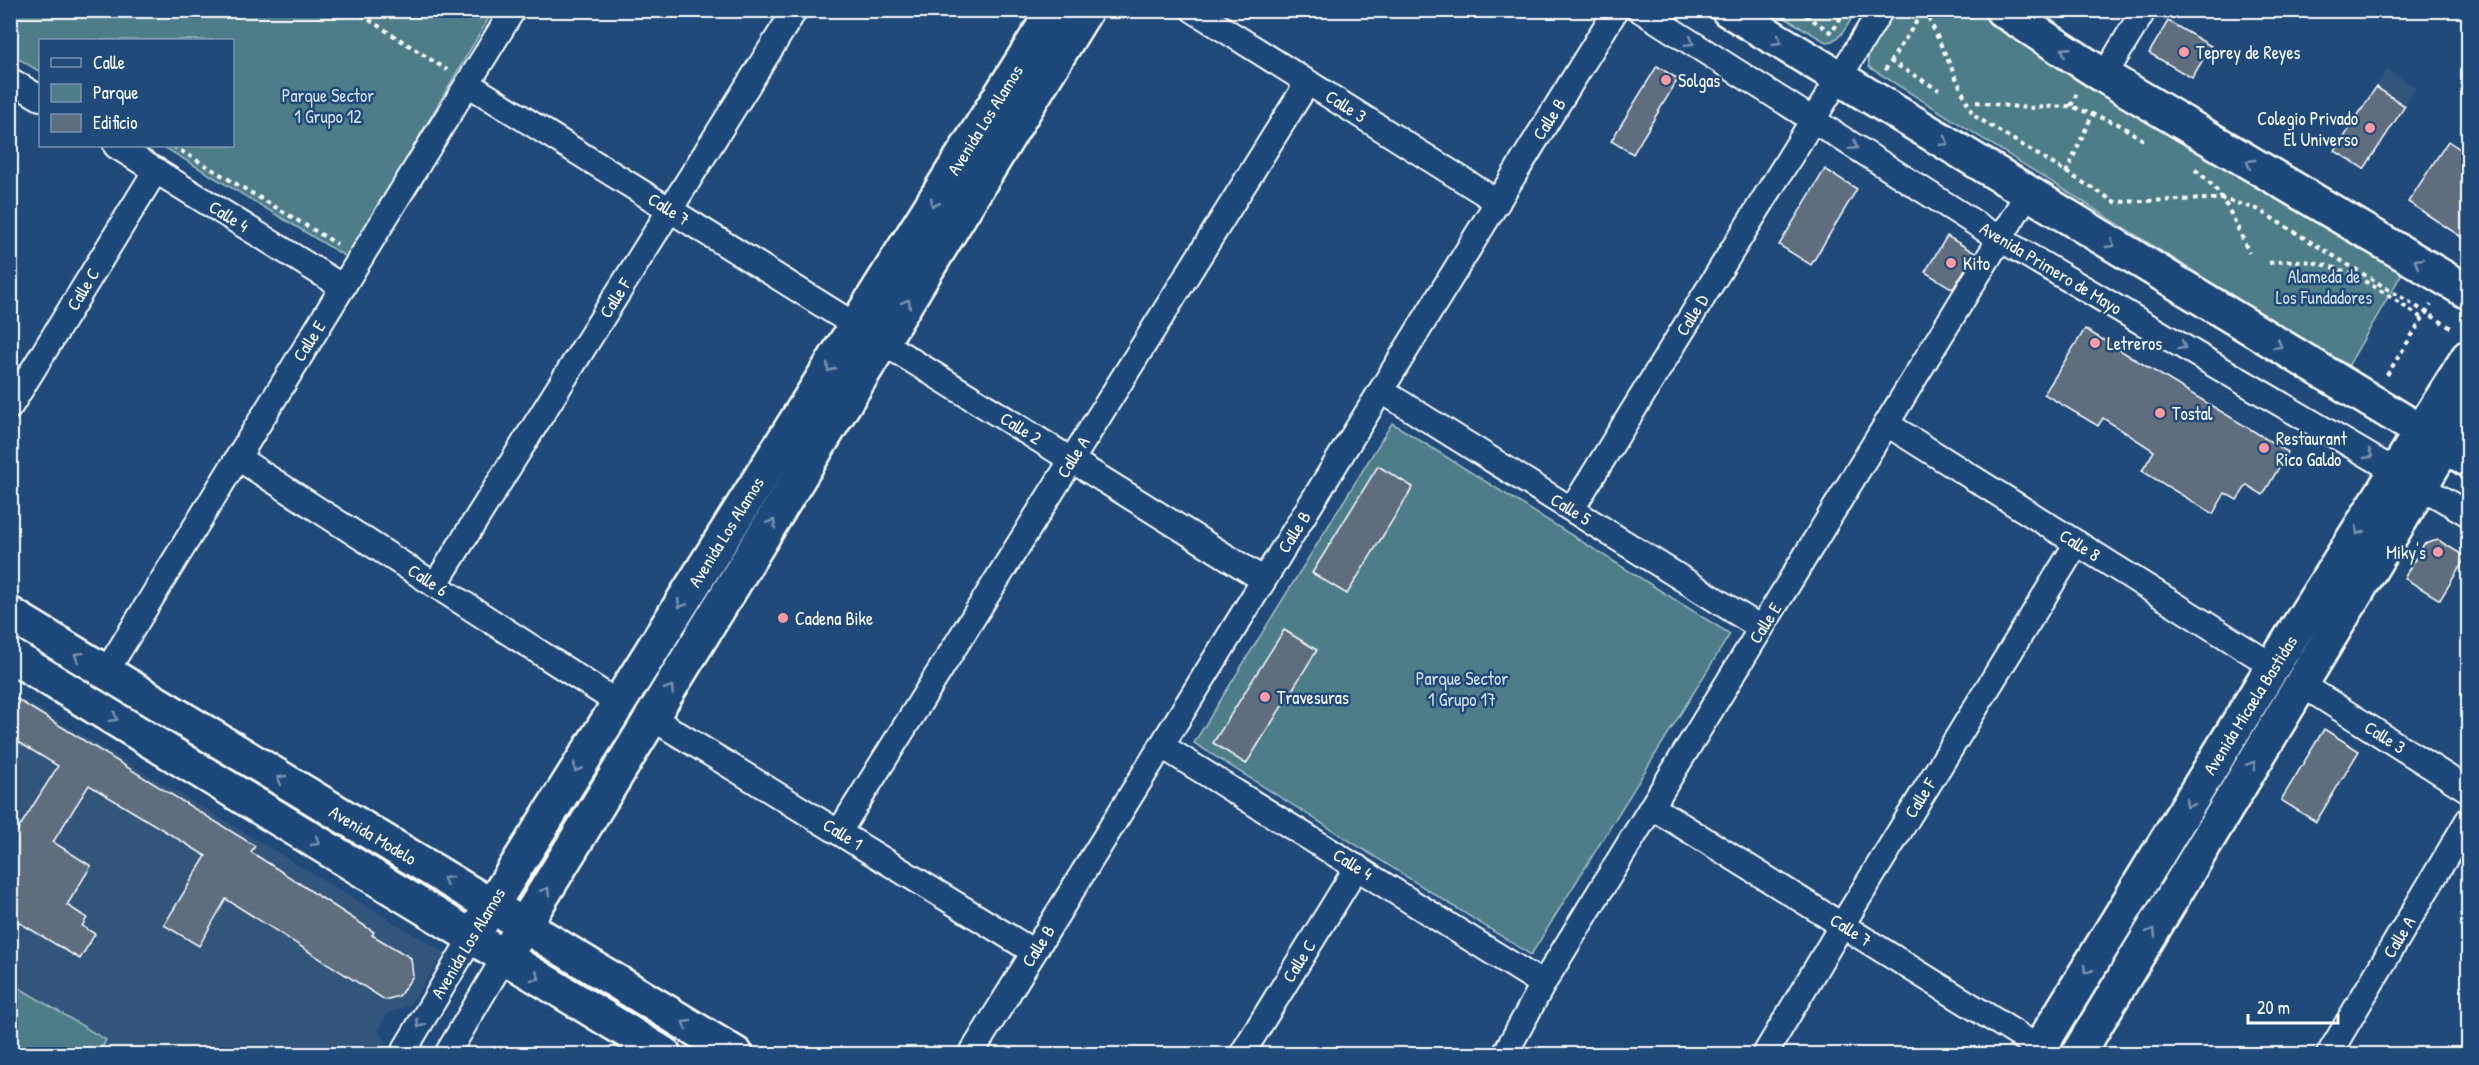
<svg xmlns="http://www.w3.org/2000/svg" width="2479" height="1065" viewBox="0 0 2479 1065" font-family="'Patrick Hand',sans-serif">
<rect width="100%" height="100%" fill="#1f4a7a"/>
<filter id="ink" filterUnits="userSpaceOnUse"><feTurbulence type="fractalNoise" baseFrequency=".0167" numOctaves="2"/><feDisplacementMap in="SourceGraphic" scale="12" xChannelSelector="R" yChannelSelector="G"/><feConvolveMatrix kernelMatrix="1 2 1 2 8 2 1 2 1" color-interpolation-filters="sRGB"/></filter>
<g filter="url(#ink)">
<g fill="#32557c">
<path d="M2387,69L2416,88L2364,169L2335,151Z"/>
<path d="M10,692L445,953L409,1006L388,1013L378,1030L388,1046L382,1054H11Z"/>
</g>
<g fill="#4d7d88" stroke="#a6bec4" stroke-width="1.5">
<path d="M10,11H493L348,258L162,146H232V40H40V72L11,54Z"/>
<path d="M1773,11H1856C1848,23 1842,41 1826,42Z"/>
<path d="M1894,11H1985L2404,270L2347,368L1869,67L1868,54Z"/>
<path d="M1392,423L1730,634L1531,955L1194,743Z"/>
<path d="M11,983L106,1040L98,1054H11Z"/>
</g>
<g fill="#5f6e7f" stroke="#fff" stroke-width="1.5">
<path d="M2168,21L2211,46L2192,78L2149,53Z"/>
<path d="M1657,66L1678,79L1633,154L1611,141Z"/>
<path d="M2376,87L2405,106L2364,169L2335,151Z"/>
<path d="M2448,141L2469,155V242L2408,202Z"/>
<path d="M1825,169L1857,189L1811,265L1779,245Z"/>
<path d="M1947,236L1975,253L1953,289L1925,272Z"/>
<path d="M2085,329L2288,452L2263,495L2247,485L2237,500L2225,493L2213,514L2142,471L2154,451L2103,418L2098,426L2044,394Z"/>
<path d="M1378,466L1413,487L1347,594L1312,573Z"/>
<path d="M2438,540L2466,557L2440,600L2404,578L2424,544Z"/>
<path d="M1284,630L1317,650L1246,764L1213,743Z"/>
<path d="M10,695L255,846L251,852L374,932L372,935L411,958L413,976L399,996L385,1000L226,899L199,946L164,925L206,856L89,785L53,842L91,866L67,905L87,918L82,926L95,934L80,959L10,917V842L58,766L10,737Z"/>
<path d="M2324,729L2359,751L2316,822L2281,800Z"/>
</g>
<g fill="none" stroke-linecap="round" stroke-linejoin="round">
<defs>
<g id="street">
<path d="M1193,10L1498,202"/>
<path d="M1640,10L2000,239L2468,514"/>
<path d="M2104,76L2144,10"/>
<path d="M10,80L40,98"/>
<path d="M468,84L1264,580"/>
<path d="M116,146L343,287"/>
<path d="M1382,391L1761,628"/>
<path d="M10,407L156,170"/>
<path d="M1887,424L2273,666"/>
<path d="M238,458L618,703"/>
<path d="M1572,509L1881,10"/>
<path d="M435,585L795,10"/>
<path d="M106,672L513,10"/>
<path d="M2301,684L2468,790"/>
<path d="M652,718L1034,952"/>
<path d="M1162,746L1543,984"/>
<path d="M1652,807L2049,1054"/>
<path d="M839,832L1308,82"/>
<path d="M402,1054L472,937"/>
<path d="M447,1054L504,958"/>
<path d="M971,1054L1616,10"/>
<path d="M1242,1054L1357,867"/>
<path d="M1505,1054L1543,984L2028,193"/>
<path d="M1765,1054L1842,925L2077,543"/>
<path d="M2329,1054L2468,820"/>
</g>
<g id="secondary">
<path d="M1728,10L2468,460"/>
<path d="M2002,10L2104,76L2468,292"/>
<path d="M10,614L736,1054"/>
<path d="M10,655L664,1054"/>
<path d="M472,937L1054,10"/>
<path d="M504,958L1086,10"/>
<path d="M2036,1054L2273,666L2468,357"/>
<path d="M2078,1054L2468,408"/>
</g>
</defs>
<use href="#street" stroke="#fff" stroke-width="28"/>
<use href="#secondary" stroke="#fff" stroke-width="38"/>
<g stroke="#fff" stroke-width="4" stroke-dasharray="4.5 4.5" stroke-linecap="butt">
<path d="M354,10L447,70"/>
<path d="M1798,10L1832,33"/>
<path d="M1925,10L1973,115L2115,202L2206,199H2222L2257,209L2453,329"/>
<path d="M10,11L11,10"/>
<path d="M1834,29L1845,10"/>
<path d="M1890,61L1939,90"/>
<path d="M1885,70L1924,10"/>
<path d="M1976,102L2027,108L2071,106L2118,124L2145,141"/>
<path d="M2071,106L2077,93"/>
<path d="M173,146L337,244"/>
<path d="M2195,170C2223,189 2235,222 2249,253"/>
<path d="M2066,173L2093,113"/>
<path d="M2269,263C2279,262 2291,260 2301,261C2347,264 2386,294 2423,319"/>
<path d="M2387,375L2431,305"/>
</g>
<use href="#street" stroke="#1f4a7a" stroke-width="24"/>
<use href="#secondary" stroke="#1f4a7a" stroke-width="33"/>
</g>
<defs><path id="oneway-chevron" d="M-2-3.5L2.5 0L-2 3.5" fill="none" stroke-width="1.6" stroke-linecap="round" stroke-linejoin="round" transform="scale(1.5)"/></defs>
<g stroke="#7992af">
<use href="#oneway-chevron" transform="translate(1778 41) rotate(31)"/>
<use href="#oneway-chevron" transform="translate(1690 42) rotate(32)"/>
<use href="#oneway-chevron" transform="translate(2065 51) rotate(-147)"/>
<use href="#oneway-chevron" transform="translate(1945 142) rotate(31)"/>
<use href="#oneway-chevron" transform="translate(1854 146) rotate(32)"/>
<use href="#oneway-chevron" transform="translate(2250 163) rotate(-149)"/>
<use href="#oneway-chevron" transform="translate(934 203) rotate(122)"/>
<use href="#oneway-chevron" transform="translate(2111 244) rotate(31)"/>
<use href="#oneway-chevron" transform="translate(2418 262) rotate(-149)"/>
<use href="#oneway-chevron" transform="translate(907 303) rotate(-59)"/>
<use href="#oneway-chevron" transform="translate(2278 345) rotate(31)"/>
<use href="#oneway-chevron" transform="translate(2182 346) rotate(30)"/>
<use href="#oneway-chevron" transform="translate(830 368) rotate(122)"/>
<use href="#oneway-chevron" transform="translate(2369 455) rotate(30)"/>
<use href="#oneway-chevron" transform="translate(772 523) rotate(-58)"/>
<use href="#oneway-chevron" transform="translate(2359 531) rotate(123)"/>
<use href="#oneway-chevron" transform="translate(681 604) rotate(122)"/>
<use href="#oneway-chevron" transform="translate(78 656) rotate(-148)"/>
<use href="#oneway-chevron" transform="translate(670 689) rotate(-58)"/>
<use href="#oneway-chevron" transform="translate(114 718) rotate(31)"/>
<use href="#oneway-chevron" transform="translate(2252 765) rotate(-59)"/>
<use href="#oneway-chevron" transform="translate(577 768) rotate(122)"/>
<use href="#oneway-chevron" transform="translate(281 779) rotate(-149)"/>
<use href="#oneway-chevron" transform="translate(2189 804) rotate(121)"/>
<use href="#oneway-chevron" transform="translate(316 842) rotate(31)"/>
<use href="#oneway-chevron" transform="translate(447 880) rotate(-149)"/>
<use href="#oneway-chevron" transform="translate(546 891) rotate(-58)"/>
<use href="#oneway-chevron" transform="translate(2152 932) rotate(-59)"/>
<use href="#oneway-chevron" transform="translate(2087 970) rotate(121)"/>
<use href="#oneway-chevron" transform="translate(536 977) rotate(31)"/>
<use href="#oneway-chevron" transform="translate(420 1024) rotate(121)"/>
<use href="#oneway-chevron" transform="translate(686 1024) rotate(-149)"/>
</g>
</g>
<g fill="#ff9aa2" stroke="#1f4a7a" stroke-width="2">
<circle cx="2184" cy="52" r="6"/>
<circle cx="1666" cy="80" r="6"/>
<circle cx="2370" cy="128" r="6"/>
<circle cx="1951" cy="263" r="6"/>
<circle cx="2095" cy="343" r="6"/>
<circle cx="2160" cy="413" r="6"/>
<circle cx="2264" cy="448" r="6"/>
<circle cx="2438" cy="552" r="6"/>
<circle cx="783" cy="618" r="6"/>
<circle cx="1265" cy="697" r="6"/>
</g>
<g text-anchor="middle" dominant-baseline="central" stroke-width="5" stroke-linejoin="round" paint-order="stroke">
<g font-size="18" fill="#fff" stroke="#1f4a7a" text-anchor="start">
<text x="2196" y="52">Teprey de Reyes</text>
<text x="1678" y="80">Solgas</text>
<text x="2358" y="118" text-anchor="end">Colegio Privado<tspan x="2358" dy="21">El Universo</tspan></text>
<text x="1963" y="263">Kito</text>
<text x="2107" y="343">Letreros</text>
<text x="2172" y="413">Tostal</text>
<text x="2276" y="438">Restaurant<tspan x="2276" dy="21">Rico Galdo</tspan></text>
<text x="2426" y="552" text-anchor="end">Miky's</text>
<text x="795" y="618">Cadena Bike</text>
<text x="1277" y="697">Travesuras</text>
</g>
<g font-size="18" fill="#d2dee1" stroke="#1f4a7a">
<text x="328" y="95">Parque Sector<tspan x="328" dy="21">1 Grupo 12</tspan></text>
<text x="2324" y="276">Alameda de<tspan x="2324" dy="21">Los Fundadores</tspan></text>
<text x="1462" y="678">Parque Sector<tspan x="1462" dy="21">1 Grupo 17</tspan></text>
</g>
<g font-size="18" fill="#fff" stroke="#1f4a7a">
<text transform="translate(1346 106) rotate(32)">Calle 3</text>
<text transform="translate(1549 119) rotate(-58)">Calle B</text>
<text transform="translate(985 120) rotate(-58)">Avenida Los Alamos</text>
<text transform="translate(669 209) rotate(32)">Calle 7</text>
<text transform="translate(229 216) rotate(32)">Calle 4</text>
<text transform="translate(2051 268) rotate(31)">Avenida Primero de Mayo</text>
<text transform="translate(83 289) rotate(-59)">Calle C</text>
<text transform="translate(615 298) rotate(-58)">Calle F</text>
<text transform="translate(1692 315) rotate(-58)">Calle D</text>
<text transform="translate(309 341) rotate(-58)">Calle E</text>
<text transform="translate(1021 428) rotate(32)">Calle 2</text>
<text transform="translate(1073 457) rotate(-58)">Calle A</text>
<text transform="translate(1571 509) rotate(32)">Calle 5</text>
<text transform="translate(726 532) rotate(-58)">Avenida Los Alamos</text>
<text transform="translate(1294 532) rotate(-58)">Calle B</text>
<text transform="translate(2080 545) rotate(32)">Calle 8</text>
<text transform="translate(428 580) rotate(33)">Calle 6</text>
<text transform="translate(1765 623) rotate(-58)">Calle E</text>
<text transform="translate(2250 705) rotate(-58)">Avenida Micaela Bastidas</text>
<text transform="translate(2385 737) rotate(32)">Calle 3</text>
<text transform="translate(1920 798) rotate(-58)">Calle F</text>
<text transform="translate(843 834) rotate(32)">Calle 1</text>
<text transform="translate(373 835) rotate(31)">Avenida Modelo</text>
<text transform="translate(1353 864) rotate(32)">Calle 4</text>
<text transform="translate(1851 930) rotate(32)">Calle 7</text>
<text transform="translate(2399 937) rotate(-59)">Calle A</text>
<text transform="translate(468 943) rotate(-59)">Avenida Los Alamos</text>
<text transform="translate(1038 946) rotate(-58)">Calle B</text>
<text transform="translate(1299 961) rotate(-58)">Calle C</text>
</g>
</g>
<rect width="2479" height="1065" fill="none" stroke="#1f4a7a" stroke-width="36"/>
<rect x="18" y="18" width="2443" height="1029" fill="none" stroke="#fff" stroke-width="2" filter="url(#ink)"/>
<rect x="39" y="39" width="195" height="108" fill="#1f4a7a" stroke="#7992af" stroke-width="1.5"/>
<rect x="51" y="58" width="30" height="9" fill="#1f4a7a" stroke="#7992af" stroke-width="1.5"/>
<text x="93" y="69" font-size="18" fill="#ffffff">Calle</text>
<rect x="51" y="84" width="30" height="18" fill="#4d7d88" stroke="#7992af" stroke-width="1.5"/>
<text x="93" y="99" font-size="18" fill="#ffffff">Parque</text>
<rect x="51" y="114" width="30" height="18" fill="#5f6e7f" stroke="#7992af" stroke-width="1.5"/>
<text x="93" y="129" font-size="18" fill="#ffffff">Edificio</text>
<path d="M2248 1014v9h90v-9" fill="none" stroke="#ffffff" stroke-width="3"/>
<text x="2257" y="1014" font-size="18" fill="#ffffff" stroke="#1f4a7a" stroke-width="4.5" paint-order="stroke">20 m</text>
</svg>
